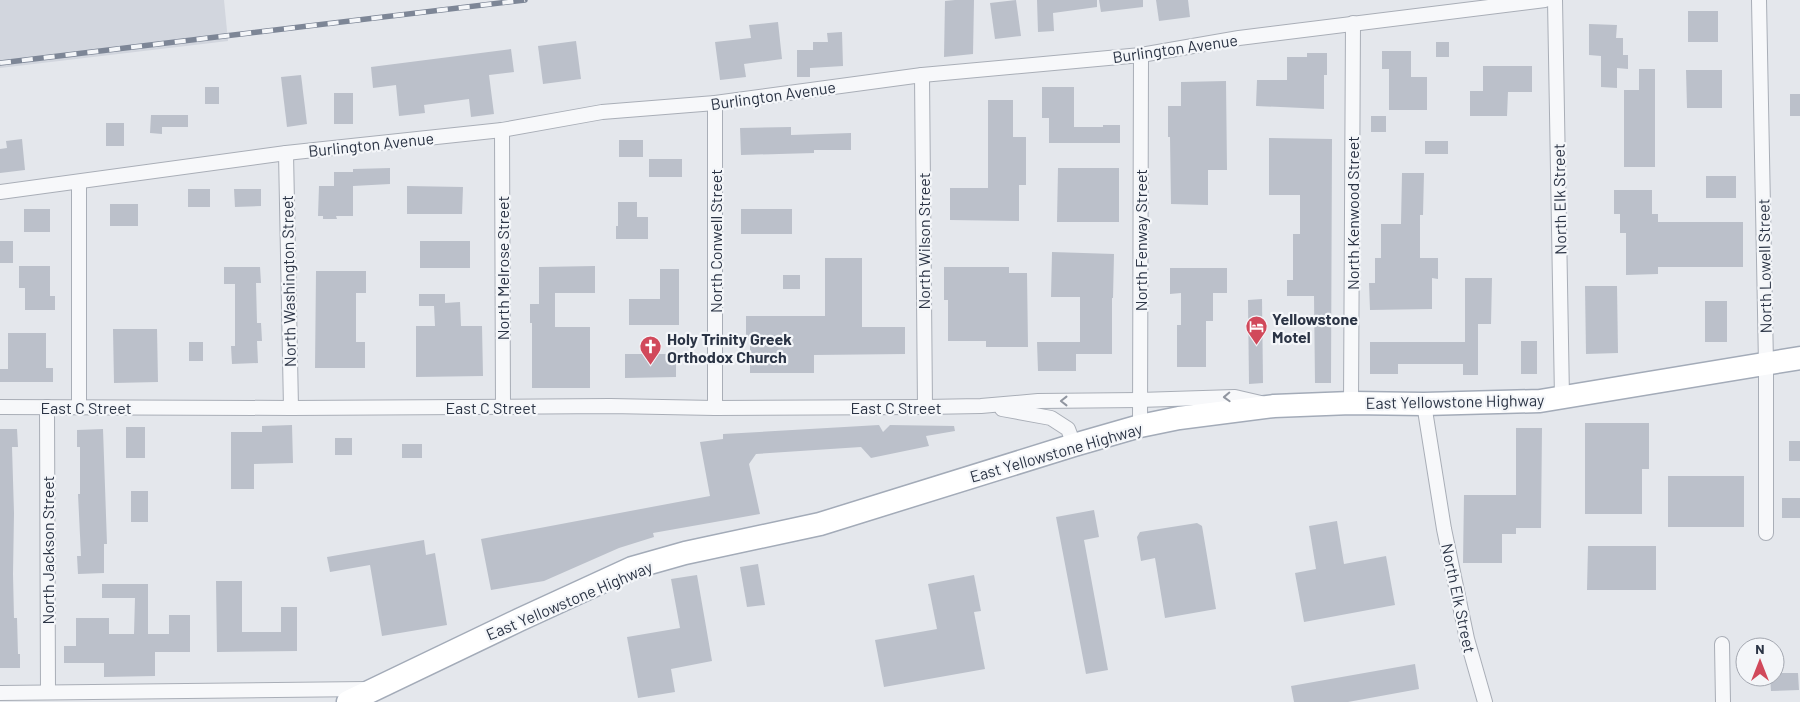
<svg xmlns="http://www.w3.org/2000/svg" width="1800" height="702" viewBox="0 0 1800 702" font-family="Barlow,sans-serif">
<rect width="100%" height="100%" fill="#e4e7ec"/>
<path fill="#d2d6de" d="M0,0H224L228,41L0,68Z"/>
<g fill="#bbc0ca">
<path d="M955,0H974L973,54L944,57L945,1Z"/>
<path d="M1016,0L1021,36L995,39L990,3Z"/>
<path d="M1037,0H1097V7L1053,13L1054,31L1038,32Z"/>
<path d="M1099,0H1143V7L1101,12Z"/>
<path d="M1156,0H1188L1190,17L1159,21Z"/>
<rect x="1688" y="11" width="30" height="31"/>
<path d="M778,22L782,59L744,64L746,77L720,80L715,42L751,38L749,25Z"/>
<path d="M1589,24L1617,25L1616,38H1623V55H1628V69L1617,68V88L1601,87V56L1589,55Z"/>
<path d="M842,32L843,66L810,68V77H797V50H813V42H828L827,33Z"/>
<path d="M576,41L581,79L543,84L538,46Z"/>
<rect x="1436" y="42" width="13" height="15"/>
<path d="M511,49L514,72L489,75L494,114L471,117L469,99L424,105L425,113L399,116L396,85L373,88L371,67Z"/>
<path d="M1382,51H1411V77H1427V110H1389V69H1382Z"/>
<path d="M1307,53H1327V75H1324V109L1256,106L1257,80H1287V57H1307Z"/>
<path d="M1483,66H1532V92H1508L1507,116H1470V91H1483Z"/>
<path d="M1639,69H1655V167H1624V90H1639Z"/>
<path d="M1686,70H1722V108H1687Z"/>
<path d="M301,75L307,124L287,127L281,77Z"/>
<path d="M1226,81L1227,170H1208V205L1171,204L1170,137H1168V106H1181V82Z"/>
<rect x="205" y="87" width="14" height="17"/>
<path d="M1042,87H1074V127H1103V125H1120V143H1049V118H1042Z"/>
<rect x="334" y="93" width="19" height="31"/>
<rect x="1790" y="94" width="10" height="22"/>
<path d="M988,100H1013V137H1026V185H1019V221L950,220V188H988Z"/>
<path d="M151,115H188V127H162V134L150,133Z"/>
<rect x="1371" y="116" width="15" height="16"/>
<rect x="106" y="123" width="18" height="23"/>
<path d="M791,127V135L851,133V150H814V153L741,155L740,128Z"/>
<path d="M1269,138L1332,139L1331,383H1315L1314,296H1287V280H1293V234H1300V195H1269Z"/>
<path d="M22,139L25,170L0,173V149L7,148L6,141Z"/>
<rect x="619" y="140" width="24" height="17"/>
<rect x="1425" y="141" width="23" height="13"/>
<rect x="649" y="159" width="33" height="18"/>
<path d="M390,168V184L353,186V216H336L337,219H323V216H318L319,186H334V172H353V169Z"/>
<path d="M1058,168H1119V222H1057Z"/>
<path d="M1402,173H1424L1423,215H1420V258H1438V279L1432,278V309L1370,310L1369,283H1375V258H1381V224H1401Z"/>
<rect x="1706" y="176" width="30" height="22"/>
<path d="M407,186L463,187L462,214H407Z"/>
<rect x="188" y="189" width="22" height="18"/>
<path d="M234,189H261V206L235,207Z"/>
<path d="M1614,190H1652V214H1658V222H1743V267H1658V274L1626,275V233H1620V214H1614Z"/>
<path d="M618,202H637V217H648V239H616V226H618Z"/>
<rect x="110" y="204" width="28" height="22"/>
<rect x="24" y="209" width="26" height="23"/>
<rect x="741" y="209" width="51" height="25"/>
<rect x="0" y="241" width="13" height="22"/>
<rect x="420" y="241" width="50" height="27"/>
<path d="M1052,252L1114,254L1113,298H1112V354H1076V371H1038L1037,342H1080V297H1051Z"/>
<path d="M825,258H862V327H905V354L814,355V373H750V340H746V316H825Z"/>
<path d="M19,266H50V296H55V310H25V288H19Z"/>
<path d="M595,266V293H555V327H590V388H532V323H530V304H539V267Z"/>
<path d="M224,267H260L261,283H256L257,323H261L262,341H257L258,363L232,364L231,346H235V284H224Z"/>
<path d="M944,267H1009V273H1027L1028,347H986V341H948V300H944Z"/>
<path d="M1170,268H1227V293H1213V321H1206V367H1177V325H1181V293L1170,294Z"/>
<path d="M660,269H679V325H629V299H660Z"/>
<path d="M316,271H366V293H356V342H365V368H315Z"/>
<rect x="783" y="275" width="17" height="14"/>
<path d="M1465,278H1492L1491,324H1478V375H1463V364H1398V374H1370V342H1465Z"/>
<path d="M1585,286H1617L1618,353L1586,354Z"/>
<path d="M419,294H445V303L460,302L461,326H482L483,376L416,377V326H435L434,306H419Z"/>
<path d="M1262,299L1263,383L1249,384L1248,300Z"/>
<rect x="1705" y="301" width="22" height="41"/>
<path d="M113,329H157L158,382L114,383Z"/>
<path d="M8,333H46V368H53V382H0V369H8Z"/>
<rect x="1521" y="341" width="16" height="33"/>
<rect x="189" y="342" width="14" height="19"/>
<path d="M625,354H676V377L625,378Z"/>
<path d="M1585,423H1649V469H1642V514H1585Z"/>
<path d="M292,425L293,463L254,464V489H231V432H262V426Z"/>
<path d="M879,425L883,432L890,425L954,426L955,431L926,436L929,446L871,458L861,447L756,454L749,464L760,514L653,533L654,537L619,548L544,581L491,590L481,539L710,496L700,442L723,439V434Z"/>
<rect x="126" y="427" width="19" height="31"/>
<path d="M1516,428H1542L1541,528H1516V534H1502V563H1463L1464,495H1516Z"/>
<path d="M0,429H17L18,447H12L14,513L13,574L14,618H17L18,654H20V668H0Z"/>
<path d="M103,429L107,544H104V573L78,574L77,556H81L78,494H80V447H77V430Z"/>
<rect x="335" y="438" width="17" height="17"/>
<rect x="1789" y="441" width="11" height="20"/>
<rect x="402" y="444" width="20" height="14"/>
<rect x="1668" y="476" width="76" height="51"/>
<rect x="131" y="491" width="17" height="31"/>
<rect x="1782" y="498" width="18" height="20"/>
<path d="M1094,510L1099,537L1084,540L1108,670L1086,674L1056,517Z"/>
<path d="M1337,521L1344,564L1386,556L1395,605L1304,622L1295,573L1316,569L1309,526Z"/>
<path d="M1197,523L1202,526L1216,609L1165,618L1155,558L1141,561L1137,537L1140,532Z"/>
<path d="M424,540L426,555L435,553L447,625L382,636L370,565L330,572L327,557Z"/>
<path d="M1588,546H1656V590H1587Z"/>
<path d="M758,564L765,605L747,607L740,567Z"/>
<path d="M697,575L712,661L671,669L675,692L638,698L627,637L680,628L671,579Z"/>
<path d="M974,575L981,611L974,612L985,669L884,687L875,640L937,629L928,584Z"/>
<path d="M216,581H242V632H281V607H297V651L217,652Z"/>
<path d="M102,584H148V634H169V615H190V652H155V676L104,677V663H64V646H76V618H109V634H134L135,598H102Z"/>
<path d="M1415,664L1419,689L1348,702H1294L1291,686Z"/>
<path d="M1775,673H1798L1799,690L1771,691L1770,677H1775Z"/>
</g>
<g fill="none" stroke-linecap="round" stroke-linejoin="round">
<defs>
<g id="street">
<path d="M1555,0L1562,398"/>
<path d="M1759,0L1766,364V533"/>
<path d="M922,75L925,407"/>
<path d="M502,130L503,407"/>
<path d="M286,153L291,408"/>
<path d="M79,182V407"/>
<path d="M0,192L286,153L502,130L602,112L715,103L922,75L1141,55L1239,38L1545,0"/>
<path d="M1351,403L1353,23"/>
<path d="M1424,404L1444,529L1467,639L1485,702"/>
<path d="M0,407L291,408L610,406L715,408L925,407L981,406L1038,401L1139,400L1235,397L1261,403"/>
<path d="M47,407L48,692"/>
<path d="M715,408V103"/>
<path d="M1002,409L1051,418L1068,429L1074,445"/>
<path d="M1140,426L1141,55"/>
<path d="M1722,644L1723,702"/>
<path d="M0,693L367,689"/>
</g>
<path id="primary" d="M348,702L519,620L632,568L685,553L820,524L1074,445L1140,426L1179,418L1274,406L1351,403L1424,404L1540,401L1800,358"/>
</defs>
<use href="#street" stroke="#a9aeb7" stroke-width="16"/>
<use href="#primary" stroke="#a3abb8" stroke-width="25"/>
<use href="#street" stroke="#f7f8fa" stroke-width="14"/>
<use href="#primary" stroke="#fff" stroke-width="22"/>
<defs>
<path id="rail" d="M0,63L525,0"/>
</defs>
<use href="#rail" stroke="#7d8696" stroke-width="5.5"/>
<use href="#rail" stroke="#f4f6f9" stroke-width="4" stroke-dasharray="11" stroke-linecap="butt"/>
</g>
<defs><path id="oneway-chevron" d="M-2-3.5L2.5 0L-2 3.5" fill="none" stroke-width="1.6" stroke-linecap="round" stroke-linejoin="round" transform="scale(1.25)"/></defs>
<g stroke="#9196a0">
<use href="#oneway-chevron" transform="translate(1227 397) rotate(178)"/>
<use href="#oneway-chevron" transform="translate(1064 401) rotate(180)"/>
</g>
<defs>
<symbol id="hotel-pin" viewBox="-11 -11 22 30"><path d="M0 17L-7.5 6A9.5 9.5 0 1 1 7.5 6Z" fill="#d1495b" stroke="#f4f6f9"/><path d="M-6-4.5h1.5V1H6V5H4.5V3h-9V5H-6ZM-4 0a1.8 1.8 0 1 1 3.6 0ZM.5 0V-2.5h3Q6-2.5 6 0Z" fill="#fff"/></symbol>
<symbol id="church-pin" viewBox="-11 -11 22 30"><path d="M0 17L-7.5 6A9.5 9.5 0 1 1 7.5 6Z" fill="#d1495b" stroke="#f4f6f9"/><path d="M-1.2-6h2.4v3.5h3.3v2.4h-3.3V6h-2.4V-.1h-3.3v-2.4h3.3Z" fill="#fff"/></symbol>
</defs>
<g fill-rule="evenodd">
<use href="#hotel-pin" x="1244" y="314" width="25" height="34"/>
<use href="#church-pin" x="638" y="334" width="25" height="34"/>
</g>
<g text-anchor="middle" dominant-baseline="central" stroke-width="4.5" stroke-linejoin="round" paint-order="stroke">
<g font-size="16" fill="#2b3445" stroke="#f4f6f9">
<text transform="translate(1175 48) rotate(-8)">Burlington Avenue</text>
<text transform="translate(773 95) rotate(-8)">Burlington Avenue</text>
<text transform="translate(371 144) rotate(-6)">Burlington Avenue</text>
<text transform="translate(1559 199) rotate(-91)">North Elk Street</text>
<text transform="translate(1352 213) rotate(-90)">North Kenwood Street</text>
<text transform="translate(1140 240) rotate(-90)">North Fenway Street</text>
<text transform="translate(715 241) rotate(-90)">North Conwell Street</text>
<text transform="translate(923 241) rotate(-90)">North Wilson Street</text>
<text transform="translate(1764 266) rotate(-91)">North Lowell Street</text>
<text transform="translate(502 268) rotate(-90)">North Melrose Street</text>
<text transform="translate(288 281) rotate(-91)">North Washington Street</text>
<text transform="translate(1455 401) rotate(-1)">East Yellowstone Highway</text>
<text x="86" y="407">East C Street</text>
<text x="491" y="407">East C Street</text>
<text x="896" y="407">East C Street</text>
<text transform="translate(1056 452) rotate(-16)">East Yellowstone Highway</text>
<text transform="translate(47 550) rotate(-90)">North Jackson Street</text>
<text transform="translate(1459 598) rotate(78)">North Elk Street</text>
<text transform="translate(569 600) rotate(-23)">East Yellowstone Highway</text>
</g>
<g font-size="16" font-weight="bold" fill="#2b3445" stroke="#f4f6f9" text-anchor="start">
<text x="1272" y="318">Yellowstone<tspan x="1272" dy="18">Motel</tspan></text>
<text x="667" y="338">Holy Trinity Greek<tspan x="667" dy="18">Orthodox Church</tspan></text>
</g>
</g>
<g transform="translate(1760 662)"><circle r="24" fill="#f4f6f9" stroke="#a4a8b1"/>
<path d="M0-4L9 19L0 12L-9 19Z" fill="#d1495b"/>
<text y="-8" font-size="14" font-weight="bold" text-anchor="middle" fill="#2b3445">N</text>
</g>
</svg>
